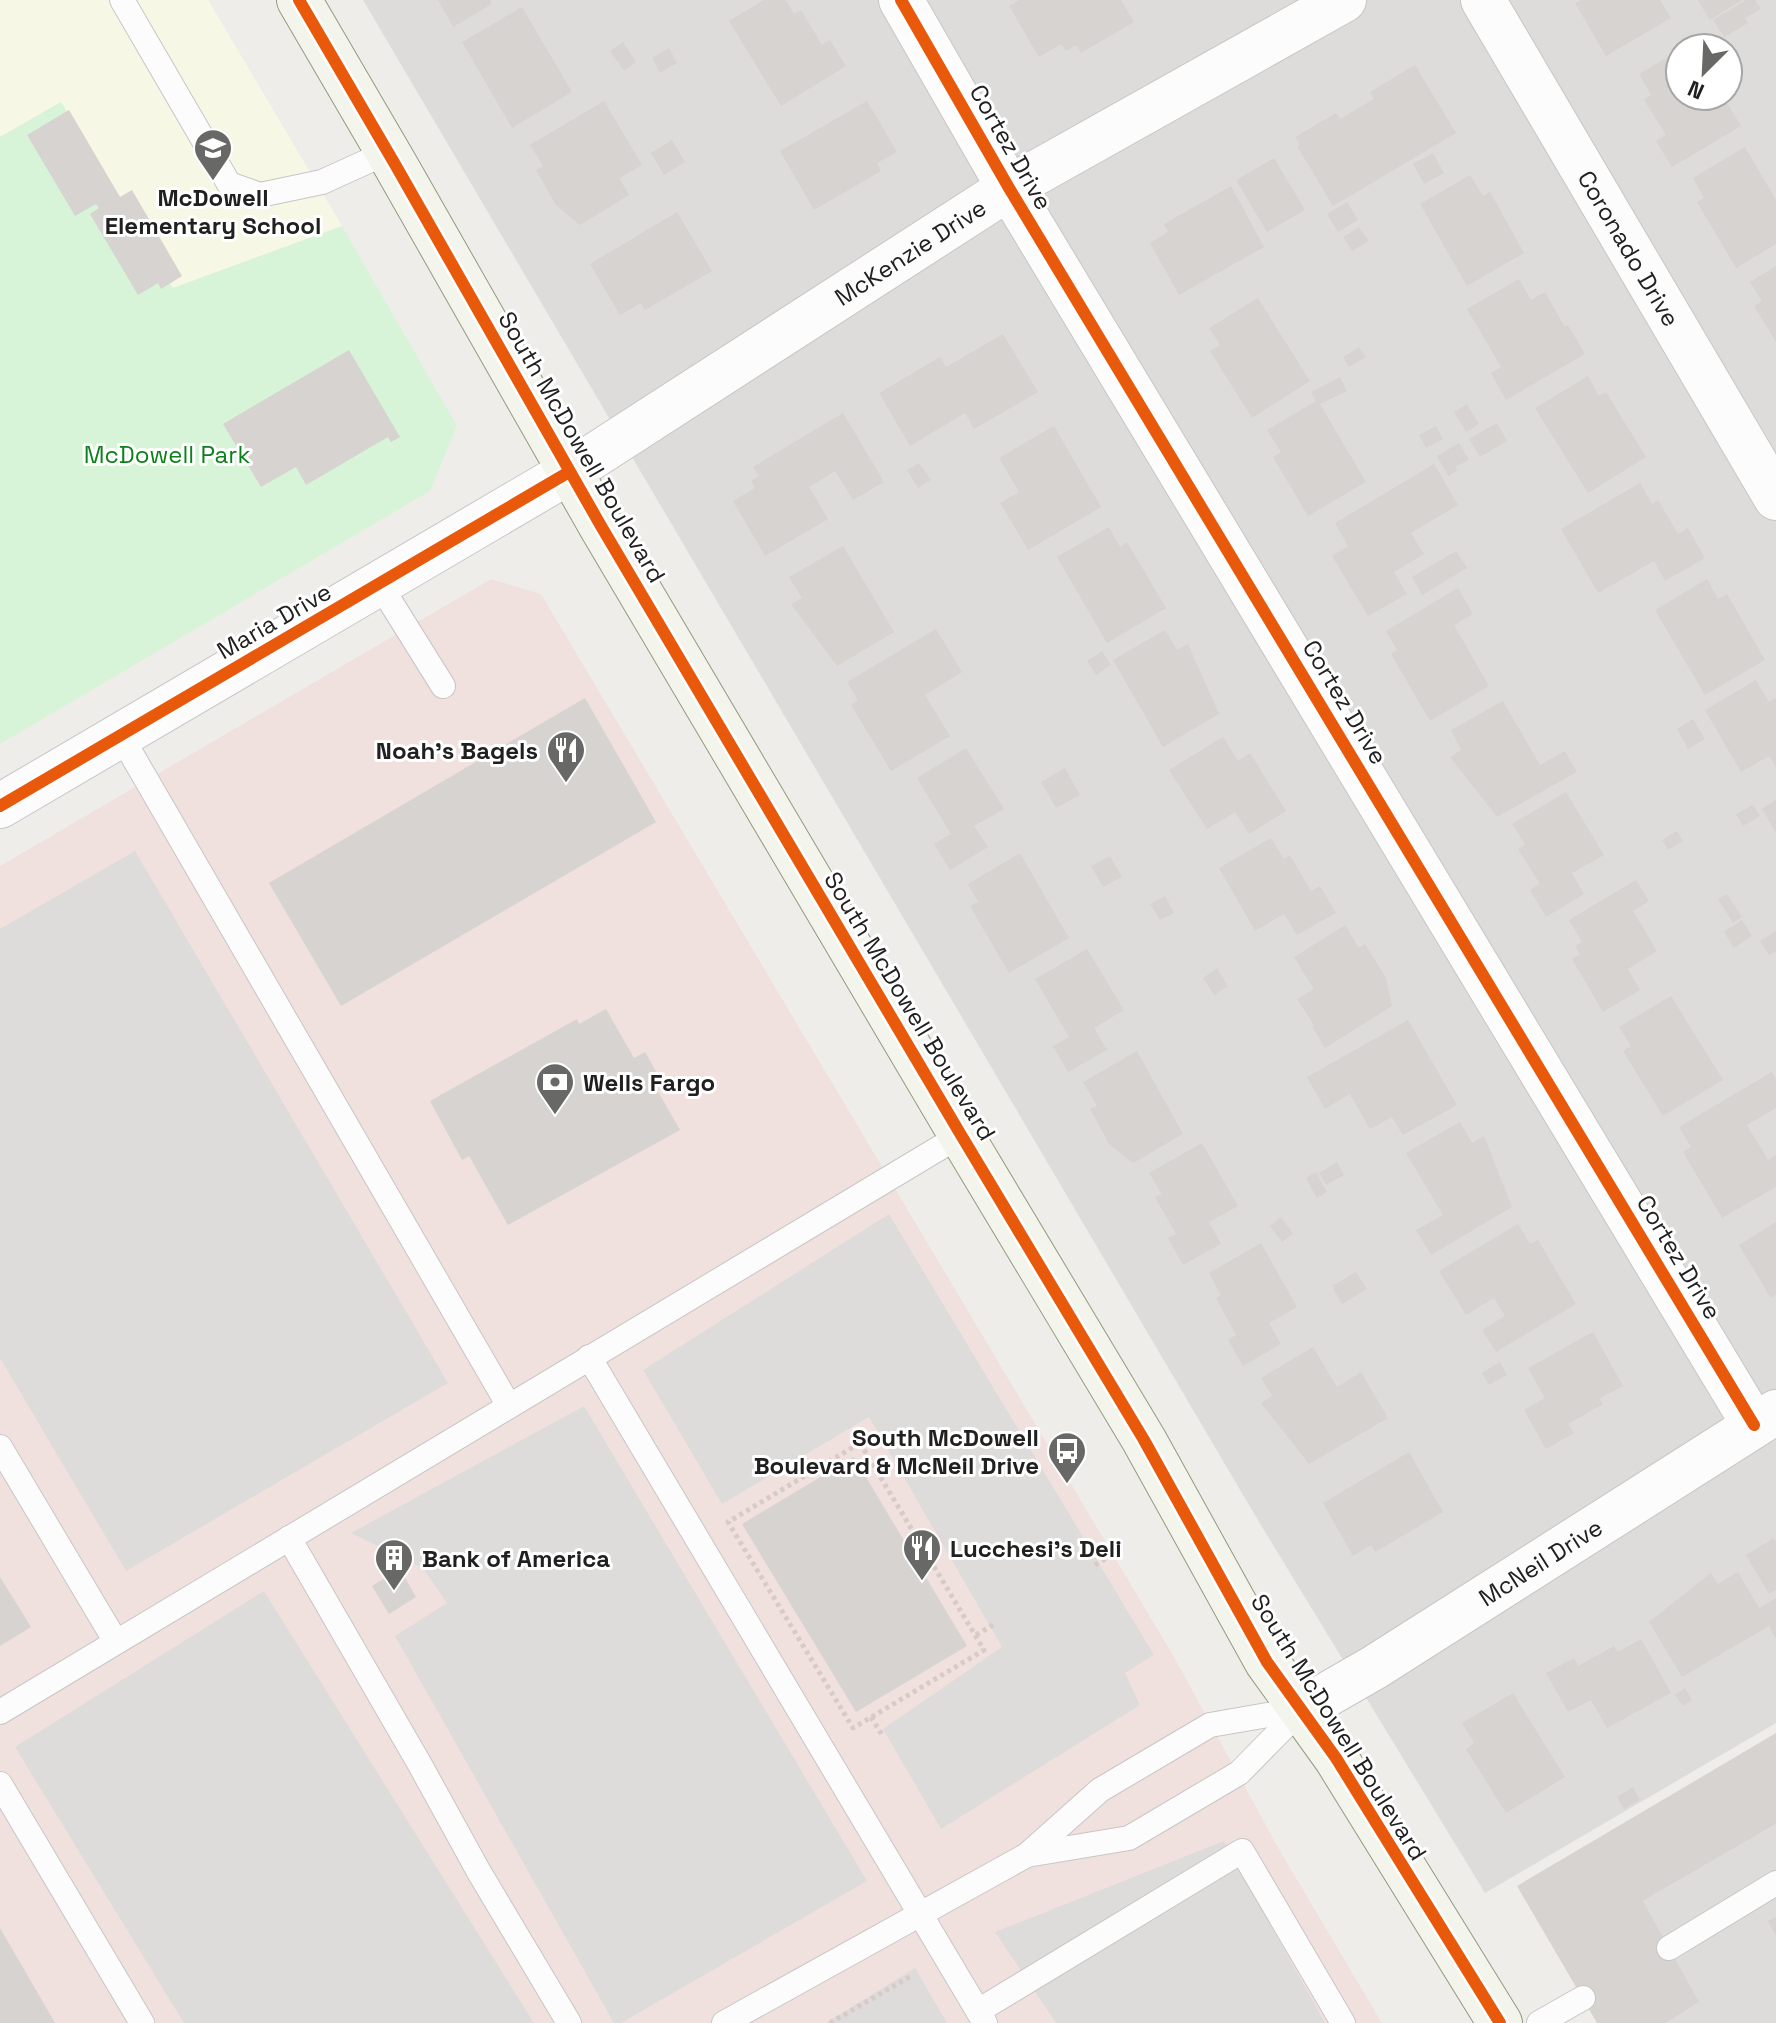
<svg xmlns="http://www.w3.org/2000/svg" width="1776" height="2023" viewBox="0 0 1776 2023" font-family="'Space Grotesk',sans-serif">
<rect width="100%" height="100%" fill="#efede9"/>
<path fill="#dedcda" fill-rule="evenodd" d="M363,0H1776V1723L1485,1893L1259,1522ZM1680,48H1728V96H1680Z"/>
<path fill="#f0e1df" d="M491,579L541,594L1174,1657L1280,1851L1382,2023H0V866Z"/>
<path fill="#f7f7e5" d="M0,0H208L342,226L173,288L61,102L0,137Z"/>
<g fill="#dddcda">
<path d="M135,851L448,1383L126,1571L0,1358V929Z"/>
<path d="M889,1214L1154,1655L1125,1673L1140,1705L941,1829L883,1729L1002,1647L869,1417L722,1504L643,1370Z"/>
<path d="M584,1406L867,1881L621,2023H614L395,1636L447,1603L423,1568L351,1533Z"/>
<path d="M264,1591L534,2023H184L15,1747Z"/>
<path d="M1776,1824V2023H1665L1643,1901Z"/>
<path d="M1224,1841L1325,2023H1056L995,1932Z"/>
<path d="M915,1968L947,2023H826Z"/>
</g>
<path fill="#d8f4d8" d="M61,102L173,288L342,226L457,426L430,491L0,744V137Z"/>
<g fill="#d6d3d0">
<path d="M438,0H490L492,4L453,27Z"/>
<path d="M764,0H786L794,14L801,10L822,45L830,40L846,66L781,106L729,21Z"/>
<path d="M1019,0H1121L1134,22L1081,53L1076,45L1066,51L1061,44L1039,57L1009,6Z"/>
<path d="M1581,0H1660L1671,18L1606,56L1575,3Z"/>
<path d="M1698,0H1742L1710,20Z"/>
<path d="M1746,0H1755L1761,9L1745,18L1748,23L1724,37L1713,20Z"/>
<path d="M522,7L572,92L512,128L462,42Z"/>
<path d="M623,42L636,62L624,71L610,51Z"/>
<path d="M669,48L677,63L660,73L652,58Z"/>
<path d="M1680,50V96H1723L1741,126L1672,167L1656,141L1666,135L1644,100L1651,95L1639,74Z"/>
<path d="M1415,65L1456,133L1333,206L1297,146L1300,145L1295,137L1336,113L1340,119L1374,99L1370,92Z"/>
<path d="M604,101L642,165L619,178L629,195L580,225L556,205L536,170L543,166L530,145Z"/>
<path d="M867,101L897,152L877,163L881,171L814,210L780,151Z"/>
<path d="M69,110L120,197L132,190L182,276L161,289L158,283L138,295L90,214L99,208L96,204L75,216L27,135Z"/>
<path d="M672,140L685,162L664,175L651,153Z"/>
<path d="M1745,147L1776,200V244L1736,268L1697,202L1704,198L1693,178Z"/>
<path d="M1433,153L1444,173L1424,184L1413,164Z"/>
<path d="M1274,158L1305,210L1267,232L1236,180Z"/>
<path d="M1470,175L1483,196L1490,192L1524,253L1467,286L1420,204Z"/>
<path d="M1231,186L1264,247L1179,295L1150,243L1168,232L1164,224Z"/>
<path d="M1347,202L1358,220L1338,232L1327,214Z"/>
<path d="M677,212L712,271L645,310L641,303L620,315L590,264Z"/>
<path d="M1359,227L1369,241L1352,251L1343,237Z"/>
<path d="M1776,266V342L1754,306L1762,301L1750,282Z"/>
<path d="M1519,279L1531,300L1545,292L1565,327L1568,325L1585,354L1506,400L1491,373L1501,367L1467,309Z"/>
<path d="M1258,298L1310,381L1252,418L1210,351L1220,345L1209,328Z"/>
<path d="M1003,334L1038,392L974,429L965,413L910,446L879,393L940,357L946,367Z"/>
<path d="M1359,347L1366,357L1349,367L1343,357Z"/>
<path d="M349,350L400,437L391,442L388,437L306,485L296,467L261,487L223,424Z"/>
<path d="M1588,376L1599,396L1606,392L1646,457L1588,493L1535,408Z"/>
<path d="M1340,377L1347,391L1320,404L1366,482L1308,516L1273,457L1281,452L1267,430L1316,401L1311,392Z"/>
<path d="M1467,404L1479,424L1466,432L1454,412Z"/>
<path d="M843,413L884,482L853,500L835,471L809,487L828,519L765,556L733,501L755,488L751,481L759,476L753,467Z"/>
<path d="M1497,423L1507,441L1480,457L1469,439Z"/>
<path d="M1054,426L1101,507L1028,550L1000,503L1019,492L999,458Z"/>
<path d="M1436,426L1443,439L1426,448L1419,435Z"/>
<path d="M1459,443L1469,460L1455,467L1457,471L1448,476L1437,456Z"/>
<path d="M919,463L931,480L918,488L907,470Z"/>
<path d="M1434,464L1458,505L1411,533L1424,554L1394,572L1407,594L1368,616L1332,556L1348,546L1335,523Z"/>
<path d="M1640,483L1652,504L1658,500L1678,534L1688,528L1705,558L1665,581L1654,561L1598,593L1561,529Z"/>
<path d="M1109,527L1120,547L1127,542L1166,608L1107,643L1057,557Z"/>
<path d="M843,546L894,632L837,666L791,604L802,598L789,577Z"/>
<path d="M1456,551L1467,568L1422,595L1412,577Z"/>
<path d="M1707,579L1718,599L1727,594L1765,660L1705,695L1655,610Z"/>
<path d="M1458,588L1473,614L1454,625L1489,686L1430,721L1391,654L1397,650L1386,631Z"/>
<path d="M936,629L962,672L925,695L950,736L891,771L851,705L858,700L847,682Z"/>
<path d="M1165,630L1177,650L1188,644L1219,714L1163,747L1113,660Z"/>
<path d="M1102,651L1111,665L1096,675L1087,661Z"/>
<path d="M1756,680L1769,702L1775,698L1776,700V767L1769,756L1741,772L1705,710Z"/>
<path d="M585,698L656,822L341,1006L269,883Z"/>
<path d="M1503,701L1540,765L1565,751L1577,772L1497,817L1450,757L1461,750L1451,730Z"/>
<path d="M1693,719L1705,739L1688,749L1677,729Z"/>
<path d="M1223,737L1238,761L1250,753L1286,811L1249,834L1235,812L1207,829L1169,770Z"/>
<path d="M966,748L1004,809L974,826L988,847L950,870L934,844L951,834L917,778Z"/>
<path d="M1065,768L1080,795L1056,808L1041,782Z"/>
<path d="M1566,792L1604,855L1572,873L1584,894L1546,917L1530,890L1540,884L1518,849L1525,844L1512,824Z"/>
<path d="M1776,800V833L1762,809Z"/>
<path d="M1753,805L1760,816L1743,826L1736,814Z"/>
<path d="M1677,831L1683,841L1668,850L1662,840Z"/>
<path d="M1271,838L1284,859L1290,855L1311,891L1320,886L1336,913L1297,935L1284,914L1255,931L1219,868Z"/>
<path d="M1020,853L1069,938L1009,973L970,906L978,902L968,884Z"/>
<path d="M1110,856L1122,877L1103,887L1091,866Z"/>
<path d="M1636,880L1649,901L1633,911L1657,951L1628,969L1640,990L1603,1012L1572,959L1580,954L1575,946L1582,942L1569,920Z"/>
<path d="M1727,894L1742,917L1733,923L1718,899Z"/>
<path d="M1165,896L1174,913L1160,920L1150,904Z"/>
<path d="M1742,920L1752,936L1734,948L1724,932Z"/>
<path d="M1345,925L1359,948L1365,944L1386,978L1392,1006L1325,1048L1312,1026L1314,1025L1297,999L1314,989L1294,957Z"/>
<path d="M1776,931V951L1769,955L1760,941Z"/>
<path d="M1087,949L1124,1010L1094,1028L1107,1050L1068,1072L1053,1046L1069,1037L1035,979Z"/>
<path d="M1217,968L1228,986L1214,995L1203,978Z"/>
<path d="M1671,996L1723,1080L1663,1116L1623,1051L1631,1046L1619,1027Z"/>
<path d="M606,1009L634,1058L645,1052L663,1084L656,1088L680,1130L508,1225L469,1156L462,1160L430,1101L577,1019L579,1024Z"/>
<path d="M1408,1020L1457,1105L1403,1135L1392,1117L1370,1129L1350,1094L1325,1109L1307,1077Z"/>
<path d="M1137,1051L1183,1134L1133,1163L1109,1144L1090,1109L1097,1106L1083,1082Z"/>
<path d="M1772,1072L1776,1079V1108L1747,1125L1768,1160L1776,1155V1187L1722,1218L1683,1152L1691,1147L1679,1127Z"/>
<path d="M1460,1122L1472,1143L1484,1136L1512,1207L1431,1255L1416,1230L1443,1215L1406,1153Z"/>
<path d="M1202,1143L1238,1206L1209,1222L1221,1244L1183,1265L1168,1238L1176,1234L1155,1197L1162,1194L1149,1173Z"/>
<path d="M1337,1162L1344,1175L1326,1185L1319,1173Z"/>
<path d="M1316,1172L1327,1192L1317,1198L1306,1178Z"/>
<path d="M1281,1217L1293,1234L1282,1242L1270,1226Z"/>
<path d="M1776,1222V1294L1771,1298L1739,1245Z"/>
<path d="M1518,1224L1530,1244L1538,1240L1576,1304L1496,1352L1482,1330L1505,1316L1494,1298L1466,1315L1439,1271Z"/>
<path d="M1261,1243L1297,1307L1269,1323L1281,1344L1243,1366L1228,1340L1236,1335L1216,1298L1221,1295L1209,1273Z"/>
<path d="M1356,1272L1367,1289L1342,1304L1332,1286Z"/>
<path d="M1593,1332L1623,1386L1599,1399L1603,1404L1568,1424L1574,1433L1546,1449L1524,1410L1545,1398L1528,1368Z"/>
<path d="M1313,1347L1337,1387L1361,1372L1388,1418L1309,1464L1261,1403L1272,1396L1261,1378Z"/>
<path d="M1500,1362L1507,1375L1489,1385L1482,1373Z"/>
<path d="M1409,1452L1443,1512L1375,1552L1371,1545L1353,1556L1323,1503Z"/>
<path d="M854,1457L967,1646L856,1712L742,1524Z"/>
<path d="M1774,1538L1776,1542V1590L1769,1594L1746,1555Z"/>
<path d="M400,1569L416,1597L389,1614L372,1586Z"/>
<path d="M1738,1572L1759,1608L1776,1598V1639L1769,1626L1682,1677L1649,1622L1711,1573L1718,1584Z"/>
<path d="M0,1577L31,1627L0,1646Z"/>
<path d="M1641,1639L1671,1693L1607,1728L1591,1700L1568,1712L1546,1673L1574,1658L1578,1666L1614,1646L1618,1652Z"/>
<path d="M1685,1688L1692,1700L1683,1706L1675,1695Z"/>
<path d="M1513,1693L1565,1777L1506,1813L1466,1749L1474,1743L1462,1723Z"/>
<path d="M1776,1733V1824L1643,1901L1699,2002L1665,2023H1597L1517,1886Z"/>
<path d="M1633,1787L1640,1800L1624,1809L1617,1797Z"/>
<path d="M1776,1917V1936L1768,1921Z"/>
<path d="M0,1928L55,2023H0Z"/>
</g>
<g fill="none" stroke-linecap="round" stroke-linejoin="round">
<defs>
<g id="service">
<path d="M122,0L229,184L260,195L322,182L388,152"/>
<path d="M380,585L443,686"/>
<path d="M121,736L509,1406"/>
<path d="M589,1357L985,2023"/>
<path d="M0,1447L116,1642"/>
<path d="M289,1538L419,1763L479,1872L569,2023"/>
<path d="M0,1712L961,1135"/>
<path d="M0,1784L142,2023"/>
<path d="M1027,1855L1129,1838L1239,1773L1302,1709"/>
<path d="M1669,1948L1776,1883"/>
<path d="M978,2011L1242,1851L1343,2023"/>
<path d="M724,2023L1027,1855L1100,1790L1210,1725L1302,1709"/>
<path d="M1539,2023L1583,1998"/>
</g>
<g id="minor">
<path d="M901,0L1009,188L1754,1425"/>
<path id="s1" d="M1483,0L1776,498"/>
<path id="s2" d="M569,472L1009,188L1344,0"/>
<path id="s3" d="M1302,1709L1375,1667L1776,1412"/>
</g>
<path id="tertiary" d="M0,806L569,472"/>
<path id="secondary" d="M299,0L396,166L601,526L961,1135L1144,1440L1267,1662L1336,1758L1500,2023"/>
</defs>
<use href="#service" stroke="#c7c6c5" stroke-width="26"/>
<use href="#minor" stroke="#c7c6c5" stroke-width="46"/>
<use href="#tertiary" stroke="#c7c6c5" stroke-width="46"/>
<use href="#secondary" stroke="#969980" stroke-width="46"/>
<g stroke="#d8cac7" stroke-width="5" stroke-dasharray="4 4" stroke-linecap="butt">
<path d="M860,1443L984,1650L853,1728L728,1522Z"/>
<path d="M1095,1565L1118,1551"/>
<path d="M976,1635L993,1625"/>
<path d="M871,1717L882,1735"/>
<path d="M830,2023L911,1976"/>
</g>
<use href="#service" stroke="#fdfcfc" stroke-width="24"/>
<use href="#minor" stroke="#fdfcfc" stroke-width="44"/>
<use href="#tertiary" stroke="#fdfcfc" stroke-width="44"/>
<use href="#secondary" stroke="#f3f4ec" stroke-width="44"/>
<defs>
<g id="cycleway">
<path d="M299,0L396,166L601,526L961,1135L1144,1440L1267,1662L1336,1758L1500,2023"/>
<path d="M901,0L1009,188L1754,1425"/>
<path d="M0,806L569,472"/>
</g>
</defs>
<use href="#cycleway" stroke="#fff" stroke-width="17"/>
<use href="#cycleway" stroke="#e8590c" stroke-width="12"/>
</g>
<defs>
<symbol id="school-pin" viewBox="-11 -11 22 30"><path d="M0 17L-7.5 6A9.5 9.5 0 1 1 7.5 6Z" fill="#686866" stroke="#fff"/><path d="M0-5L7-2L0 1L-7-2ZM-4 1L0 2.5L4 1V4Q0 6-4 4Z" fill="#fff"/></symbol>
<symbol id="restaurant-pin" viewBox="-11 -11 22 30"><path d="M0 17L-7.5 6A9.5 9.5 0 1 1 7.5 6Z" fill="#686866" stroke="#fff"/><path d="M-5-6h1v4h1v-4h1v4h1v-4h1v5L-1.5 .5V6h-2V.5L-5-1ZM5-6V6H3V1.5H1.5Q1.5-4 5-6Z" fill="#fff"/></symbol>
<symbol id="bank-pin" viewBox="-11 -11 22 30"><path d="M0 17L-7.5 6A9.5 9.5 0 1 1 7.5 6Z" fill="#686866" stroke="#fff"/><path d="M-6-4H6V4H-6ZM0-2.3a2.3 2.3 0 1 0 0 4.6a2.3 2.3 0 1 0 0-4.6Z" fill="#fff"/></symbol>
<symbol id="bus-pin" viewBox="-11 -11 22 30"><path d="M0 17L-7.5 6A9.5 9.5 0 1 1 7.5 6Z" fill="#686866" stroke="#fff"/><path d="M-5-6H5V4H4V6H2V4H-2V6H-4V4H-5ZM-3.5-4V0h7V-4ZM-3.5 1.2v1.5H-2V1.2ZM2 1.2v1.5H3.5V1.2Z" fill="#fff"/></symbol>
<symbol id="building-pin" viewBox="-11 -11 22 30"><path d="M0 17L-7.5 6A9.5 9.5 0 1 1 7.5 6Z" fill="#686866" stroke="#fff"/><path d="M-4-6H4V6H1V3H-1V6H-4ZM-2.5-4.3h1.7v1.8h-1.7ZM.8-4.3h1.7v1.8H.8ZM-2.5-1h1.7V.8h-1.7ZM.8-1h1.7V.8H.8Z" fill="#fff"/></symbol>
</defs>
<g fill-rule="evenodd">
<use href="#school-pin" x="191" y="126" width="44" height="60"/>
<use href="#restaurant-pin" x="544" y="728" width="44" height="60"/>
<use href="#bank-pin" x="533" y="1060" width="44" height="60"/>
<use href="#bus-pin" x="1045" y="1429" width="44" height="60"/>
<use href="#restaurant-pin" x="900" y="1526" width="44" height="60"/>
<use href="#building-pin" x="372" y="1536" width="44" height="60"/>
</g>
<g text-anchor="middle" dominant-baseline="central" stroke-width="6" stroke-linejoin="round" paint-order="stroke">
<g font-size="24" fill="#202020" stroke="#fff">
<text transform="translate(1011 147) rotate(60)">Cortez Drive</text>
<text stroke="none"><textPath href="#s1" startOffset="288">Coronado Drive</textPath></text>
<text stroke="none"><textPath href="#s2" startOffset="406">McKenzie Drive</textPath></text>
<text transform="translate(582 447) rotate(60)">South McDowell Boulevard</text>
<text transform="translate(274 621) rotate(-30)">Maria Drive</text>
<text transform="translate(1345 702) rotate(59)">Cortez Drive</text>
<text transform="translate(910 1006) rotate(59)">South McDowell Boulevard</text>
<text transform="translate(1679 1257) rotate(59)">Cortez Drive</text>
<text stroke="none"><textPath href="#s3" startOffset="280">McNeil Drive</textPath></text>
<text transform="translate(1339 1727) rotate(58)">South McDowell Boulevard</text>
</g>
<g font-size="24" font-weight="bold" fill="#202020" stroke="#fff" text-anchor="start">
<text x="213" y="197" text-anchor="middle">McDowell<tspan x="213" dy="28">Elementary School</tspan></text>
<text x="538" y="750" text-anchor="end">Noah's Bagels</text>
<text x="583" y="1082">Wells Fargo</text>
<text x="1039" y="1437" text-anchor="end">South McDowell<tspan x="1039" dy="28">Boulevard &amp; McNeil Drive</tspan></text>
<text x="950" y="1548">Lucchesi's Deli</text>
<text x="422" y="1558">Bank of America</text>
</g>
<g font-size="24" fill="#0b8119" stroke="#fff">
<text x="167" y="454">McDowell Park</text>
</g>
</g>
<g transform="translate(1704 72) rotate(204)"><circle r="38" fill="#ffffff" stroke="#a6a6a6" stroke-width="2"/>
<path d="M0-6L14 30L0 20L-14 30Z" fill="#686866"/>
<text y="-12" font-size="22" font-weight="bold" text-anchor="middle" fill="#202020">N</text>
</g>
</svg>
